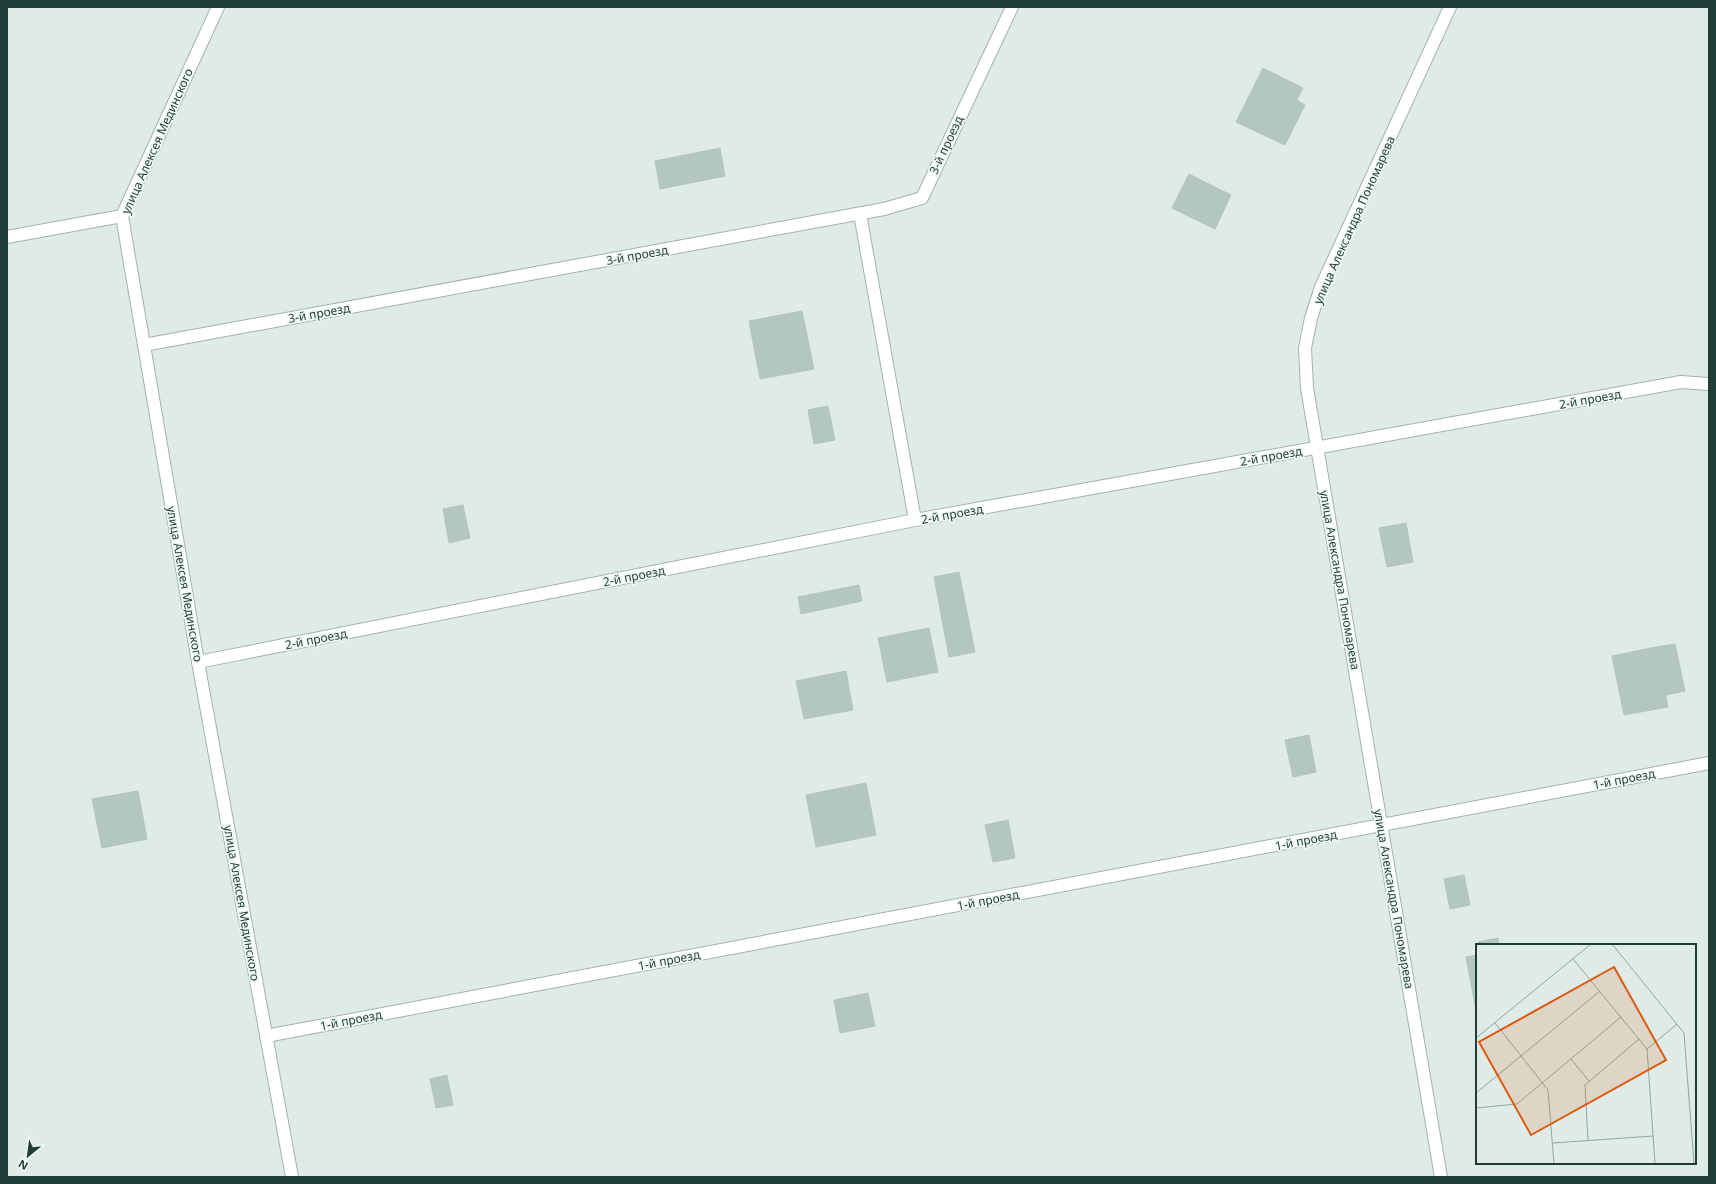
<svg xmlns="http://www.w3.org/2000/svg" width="1716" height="1184" viewBox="0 0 1716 1184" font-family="'Noto Sans',sans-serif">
<rect width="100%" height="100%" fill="#dfebe7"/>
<g fill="#b4c6c0" stroke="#b1c5bf">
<path d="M1263,68L1303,88L1297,100L1305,105L1285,145L1236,122Z"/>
<path d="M720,148L725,176L660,189L655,161Z"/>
<path d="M1189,174L1231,195L1215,229L1172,208Z"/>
<path d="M802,311L814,369L760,379L749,321Z"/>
<path d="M828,406L835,440L814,444L808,410Z"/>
<path d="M463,505L470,538L449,543L443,509Z"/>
<path d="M1406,523L1413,562L1387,567L1379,528Z"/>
<path d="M959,572L975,652L949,657L934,577Z"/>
<path d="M859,585L862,601L801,614L798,597Z"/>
<path d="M929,628L938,672L887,682L878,638Z"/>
<path d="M1675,644L1685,691L1666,695L1656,647Z"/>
<path d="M1656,647L1668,707L1624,715L1612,656Z"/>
<path d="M846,671L853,710L804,719L796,681Z"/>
<path d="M1309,735L1316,772L1293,777L1285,740Z"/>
<path d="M866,783L876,835L816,847L806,795Z"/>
<path d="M138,791L147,839L102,848L92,799Z"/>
<path d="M1008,820L1015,858L993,862L985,825Z"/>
<path d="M1464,875L1470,905L1450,909L1444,879Z"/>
<path d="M1498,938L1499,945H1479L1478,942Z"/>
<path d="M1477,955V1010L1476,1011L1466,957Z"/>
<path d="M868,993L875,1026L840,1033L834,1000Z"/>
<path d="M447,1075L453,1105L436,1108L430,1079Z"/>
</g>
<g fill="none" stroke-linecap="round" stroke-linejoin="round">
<defs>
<g id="minor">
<path d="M218,7L122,216L198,662L292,1177"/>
<path d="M860,214L915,520"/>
<path d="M7,237L122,216"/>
<path d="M144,345L884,209L922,198L1012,7"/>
<path d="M198,662L915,520L1681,382L1709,384"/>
<path d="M266,1036L1709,763"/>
<path d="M1441,1177L1307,388L1305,348L1311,318L1321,287L1450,7"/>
</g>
</defs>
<use href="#minor" stroke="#a2b3af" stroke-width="14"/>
<use href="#minor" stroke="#fff" stroke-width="12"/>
</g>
<g text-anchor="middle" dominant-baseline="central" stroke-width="3.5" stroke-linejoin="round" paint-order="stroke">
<g font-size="12" fill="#1f3c37" stroke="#eff8f4">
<text transform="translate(157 141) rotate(-66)">улица Алексея Мединского</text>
<text transform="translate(946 145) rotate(-65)">3-й проезд</text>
<text transform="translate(1354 220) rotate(-66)">улица Александра Пономарева</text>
<text transform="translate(637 255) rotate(-10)">3-й проезд</text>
<text transform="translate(319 313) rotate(-10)">3-й проезд</text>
<text transform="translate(1590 399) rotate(-10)">2-й проезд</text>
<text transform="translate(1271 456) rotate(-10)">2-й проезд</text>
<text transform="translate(952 514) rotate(-10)">2-й проезд</text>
<text transform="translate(634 576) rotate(-11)">2-й проезд</text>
<text transform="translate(1340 580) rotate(80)">улица Александра Пономарева</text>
<text transform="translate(185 584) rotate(80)">улица Алексея Мединского</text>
<text transform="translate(316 639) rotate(-11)">2-й проезд</text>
<text transform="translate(1624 779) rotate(-11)">1-й проезд</text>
<text transform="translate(1306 840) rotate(-11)">1-й проезд</text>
<text transform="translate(1394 899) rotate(80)">улица Александра Пономарева</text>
<text transform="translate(988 900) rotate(-11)">1-й проезд</text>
<text transform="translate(242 903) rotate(80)">улица Алексея Мединского</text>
<text transform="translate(669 960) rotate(-11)">1-й проезд</text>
<text transform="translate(351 1020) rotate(-11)">1-й проезд</text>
</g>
</g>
<g transform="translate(1476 944)">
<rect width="220" height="220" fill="#dfebe7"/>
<path fill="none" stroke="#92a5a1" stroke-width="1" d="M136,0L208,89L218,220M97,15L171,105L179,220M19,79L72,146L78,220M0,94L115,0M171,105L201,80M95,115L113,137M0,149L124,47M0,164L41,160L145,73M112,197L109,141L163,95M77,199L177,192"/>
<path fill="#de580e" fill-opacity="0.15" stroke="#de580e" stroke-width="2" d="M138,23L190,116L55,191L3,98Z"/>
<rect width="220" height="220" fill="none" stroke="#1f3c37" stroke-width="2"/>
</g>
<rect width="1716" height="1184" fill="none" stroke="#1f3c37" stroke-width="16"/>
<g transform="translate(28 1156) rotate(209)" stroke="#eff8f4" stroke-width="3" paint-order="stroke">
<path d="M0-3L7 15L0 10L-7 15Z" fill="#1f3c37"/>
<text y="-6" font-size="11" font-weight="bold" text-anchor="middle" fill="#1f3c37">N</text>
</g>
</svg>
